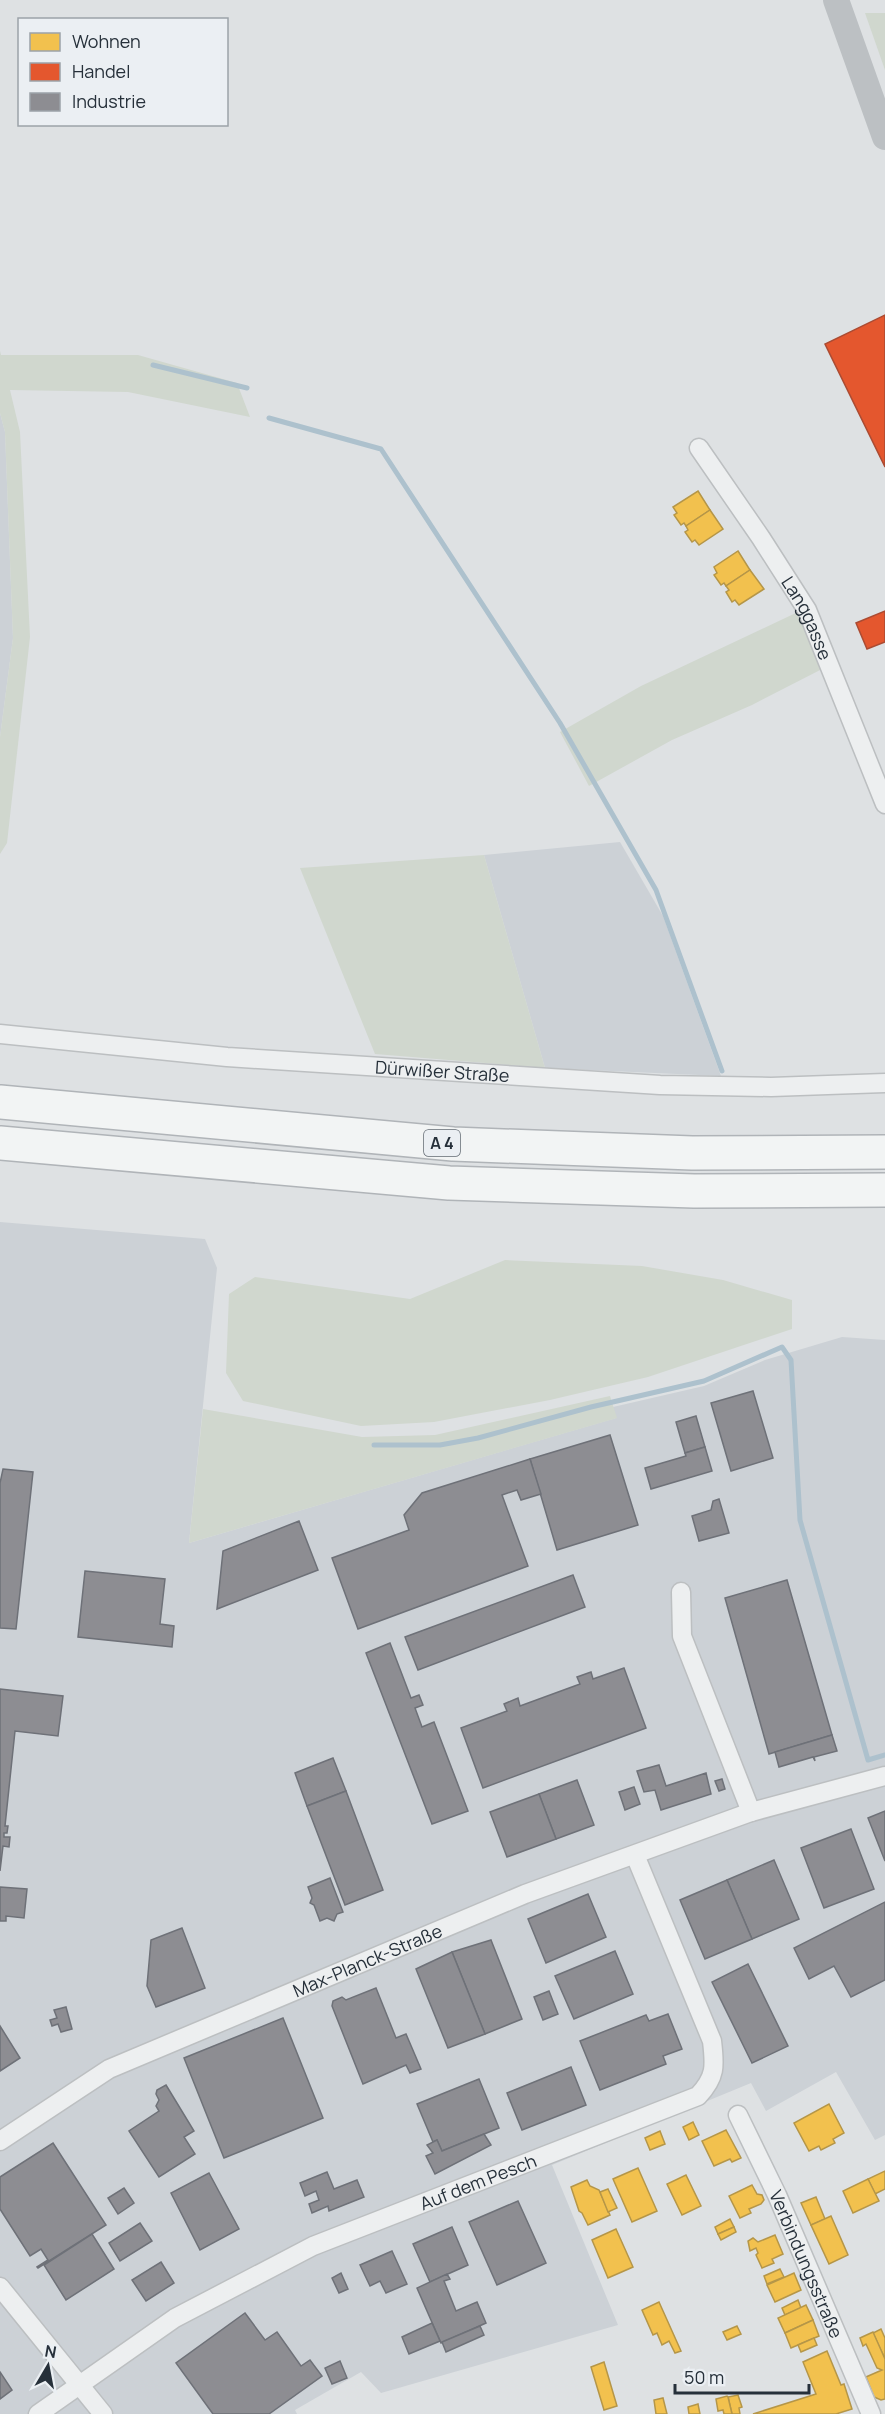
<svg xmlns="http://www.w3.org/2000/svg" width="885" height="2414" viewBox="0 0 885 2414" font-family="Manrope,sans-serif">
<rect width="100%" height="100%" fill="#dee1e3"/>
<g fill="#ccd1d6">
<path d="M0,413L5,432L13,638L0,737Z"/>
<path d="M620,842L663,916L721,1076L545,1068L484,855Z"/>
<path d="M0,1222L205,1239L217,1268L189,1543L616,1418L613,1407L704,1386L765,1360L842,1337L885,1340V2135L875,2140L836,2072L766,2111L751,2083L552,2165L618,2325L381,2393L361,2372L295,2410L297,2414H0Z"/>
</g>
<g fill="#d0d7ce">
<path d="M865,13H885V70Z"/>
<path d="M0,351L1,355H138L237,383L250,417L128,392L10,390L20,432L30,637L7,843L0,854V737L13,638L5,432L0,413Z"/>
<path d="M800,611L826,667L752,705L672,740L589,786L560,732L641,686Z"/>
<path d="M484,855L545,1068L375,1054L300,868Z"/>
<path d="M505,1260L642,1266L723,1280L792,1300V1329L648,1377L550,1400L434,1422L361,1426L243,1401L226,1373L229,1294L255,1277L410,1299Z"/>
<path d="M610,1396L617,1418L189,1543L203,1409L362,1437L435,1435Z"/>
</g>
<g fill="#f2c14e" stroke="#b59648" stroke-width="1.5">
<path d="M698,491L710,510L686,526L684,523L681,525L674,515L677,513L673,507Z"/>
<path d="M710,510L723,529L699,545L695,540L692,542L685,532L688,530L686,526Z"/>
<path d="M738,551L750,570L726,586L724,583L721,585L714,575L717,573L714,567Z"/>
<path d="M750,570L764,589L739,605L735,600L732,602L726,592L729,590L726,586Z"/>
<path d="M829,2104L844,2133L833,2139L835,2143L821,2150L819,2146L809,2151L794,2123Z"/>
<path d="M693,2122L699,2135L689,2140L683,2127Z"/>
<path d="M726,2130L741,2158L732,2162L730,2159L714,2166L702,2141Z"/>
<path d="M660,2131L665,2144L650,2150L645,2138Z"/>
<path d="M638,2168L657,2211L632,2222L613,2179Z"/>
<path d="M885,2171V2189L875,2194L868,2179Z"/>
<path d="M686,2175L701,2206L682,2215L667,2184Z"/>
<path d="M868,2179L879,2201L853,2213L843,2191Z"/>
<path d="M587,2180L590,2186L599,2190L610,2215L588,2225L582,2213L579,2211L571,2187Z"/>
<path d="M752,2185L757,2194L762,2195L764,2200L761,2204L749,2209L751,2213L740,2218L729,2196Z"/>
<path d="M608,2189L617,2208L608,2212L600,2192Z"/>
<path d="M816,2197L825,2219L811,2225L801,2203Z"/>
<path d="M831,2216L848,2255L829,2264L811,2225Z"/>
<path d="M730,2219L734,2227L718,2234L715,2227Z"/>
<path d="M734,2227L736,2232L721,2240L718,2234Z"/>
<path d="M616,2229L633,2267L608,2278L592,2240Z"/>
<path d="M775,2235L783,2254L772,2259L774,2263L762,2268L756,2255L758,2253L756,2248L750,2251L748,2241L753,2238L758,2242Z"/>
<path d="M780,2269L784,2277L767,2284L764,2276Z"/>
<path d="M794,2273L801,2290L775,2302L767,2285Z"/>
<path d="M798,2300L801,2308L785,2315L782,2308Z"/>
<path d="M659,2302L681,2351L675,2353L669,2341L662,2345L657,2333L653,2335L642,2310Z"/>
<path d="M806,2305L813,2320L785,2333L778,2318Z"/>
<path d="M813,2320L819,2336L791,2348L785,2333Z"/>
<path d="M737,2326L741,2334L727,2340L723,2332Z"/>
<path d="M881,2329L885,2338V2359L873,2333Z"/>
<path d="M873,2332L885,2359V2399L881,2400L874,2397L866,2377L882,2370L877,2368L866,2344L863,2346L860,2338Z"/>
<path d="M814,2338L817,2345L801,2352L798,2345Z"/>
<path d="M827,2351L841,2385L844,2384L852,2409L836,2414H753L816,2394L803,2362Z"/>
<path d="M604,2362L617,2406L604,2410L591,2367Z"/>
<path d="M738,2395L742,2407L739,2408L740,2414H732L728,2397Z"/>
<path d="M727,2396L728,2397L732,2414H724L723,2410L718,2411L716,2399Z"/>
<path d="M663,2398L667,2414H656L654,2400Z"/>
<path d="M698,2404L700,2414H689L688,2407Z"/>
</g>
<g fill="#e4572e" stroke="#ab4b32" stroke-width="1.5">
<path d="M885,315V467L825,344Z"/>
<path d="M885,611V642L867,649L856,623Z"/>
</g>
<g fill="#8d8d92" stroke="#6e7178" stroke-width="1.5">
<path d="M753,1391L773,1458L731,1471L711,1403Z"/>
<path d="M696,1416L705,1447L685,1453L676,1422Z"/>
<path d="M610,1435L638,1525L557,1550L530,1459Z"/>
<path d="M705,1447L712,1471L651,1489L645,1468L686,1456L685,1453Z"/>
<path d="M530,1459L541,1494L521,1500L517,1490L502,1495L528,1566L358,1629L332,1558L409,1530L404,1515L422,1493Z"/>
<path d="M3,1469L33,1472L16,1629L0,1628V1483Z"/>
<path d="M719,1499L729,1533L699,1541L692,1516L711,1510L713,1501Z"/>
<path d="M299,1521L318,1570L217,1609L223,1551Z"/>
<path d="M85,1571L165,1579L160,1624L174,1626L172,1647L78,1637Z"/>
<path d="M573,1575L585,1607L418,1670L405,1637Z"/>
<path d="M787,1580L832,1735L769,1754L725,1598Z"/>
<path d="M390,1643L411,1698L419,1695L423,1705L415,1708L422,1727L434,1722L468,1811L432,1824L366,1653Z"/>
<path d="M624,1668L646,1728L483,1788L461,1728L507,1711L504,1704L518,1698L520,1706L580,1684L577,1677L591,1672L593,1679Z"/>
<path d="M0,1689L63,1696L58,1736L15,1731L5,1826H8L7,1833H4V1837H10L9,1847L3,1846L0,1871Z"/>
<path d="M832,1735L837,1751L814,1757L815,1761L813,1757L779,1767L775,1752Z"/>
<path d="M333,1758L346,1791L307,1806L295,1773Z"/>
<path d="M659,1765L666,1786L706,1773L711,1794L661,1810L655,1790L644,1792L637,1771Z"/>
<path d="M722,1779L725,1789L719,1791L715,1781Z"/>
<path d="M577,1780L594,1825L556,1839L539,1794Z"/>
<path d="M634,1787L640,1804L625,1810L619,1792Z"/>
<path d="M346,1791L383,1890L345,1905L307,1806Z"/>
<path d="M539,1794L556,1839L507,1857L490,1812Z"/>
<path d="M885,1811V1861L868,1818Z"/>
<path d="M851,1829L874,1889L824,1908L801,1848Z"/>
<path d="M774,1860L799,1919L752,1939L727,1880Z"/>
<path d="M330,1878L343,1912L337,1914L334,1921L327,1918L320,1921L314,1905L310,1903L312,1898L308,1887Z"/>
<path d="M727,1880L752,1939L705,1959L680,1900Z"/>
<path d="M0,1887L27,1889L24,1918L6,1916V1921H0Z"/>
<path d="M588,1894L606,1937L546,1963L528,1919Z"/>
<path d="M885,1902V1980L851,1997L834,1966L809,1979L794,1948Z"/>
<path d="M182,1928L205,1988L156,2007L147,1986L151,1940Z"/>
<path d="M491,1940L522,2019L485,2034L452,1952Z"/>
<path d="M615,1951L633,1994L574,2019L555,1976Z"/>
<path d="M452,1952L485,2034L448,2048L416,1969Z"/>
<path d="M748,1964L788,2046L752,2063L712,1982Z"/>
<path d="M376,1988L396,2038L406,2034L421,2069L410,2073L406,2065L363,2084L332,2006L333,2001L342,1997L346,2000Z"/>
<path d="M549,1991L558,2014L543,2020L534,1997Z"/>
<path d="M66,2007L72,2029L61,2032L58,2024L52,2026L50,2020L57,2018L54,2010Z"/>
<path d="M668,2014L682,2049L663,2056L666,2064L600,2090L580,2041L646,2015L649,2021Z"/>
<path d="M283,2018L323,2118L224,2158L184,2058Z"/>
<path d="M0,2026L20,2058L0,2071Z"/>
<path d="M571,2067L586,2105L522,2130L507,2093Z"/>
<path d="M479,2079L499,2128L442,2151L437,2140L433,2142L417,2104Z"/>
<path d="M166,2085L194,2131L184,2137L195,2154L159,2177L129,2131L159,2111L156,2106L159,2100L156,2094L157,2090Z"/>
<path d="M484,2134L491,2145L435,2174L426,2156L433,2153L427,2145L437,2140L442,2151Z"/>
<path d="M53,2143L106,2225L38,2268L37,2267L48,2260L41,2249L30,2256L0,2209V2177Z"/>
<path d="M327,2172L334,2189L357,2180L364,2197L329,2211L328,2206L312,2213L309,2204L319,2200L316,2191L305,2196L300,2183Z"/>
<path d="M209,2173L239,2229L200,2250L171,2193Z"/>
<path d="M124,2188L134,2203L118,2214L108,2198Z"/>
<path d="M518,2201L546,2263L497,2285L469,2222Z"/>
<path d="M140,2223L152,2241L120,2261L109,2243Z"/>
<path d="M452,2227L468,2265L430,2282L413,2244Z"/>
<path d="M92,2234L114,2269L66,2300L44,2265Z"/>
<path d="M392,2251L407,2284L386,2293L380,2281L370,2286L360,2265Z"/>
<path d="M161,2262L174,2283L146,2301L132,2280Z"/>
<path d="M341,2273L348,2289L339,2293L332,2278Z"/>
<path d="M447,2274L450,2279L444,2281L456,2311L477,2302L486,2323L441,2343L417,2288Z"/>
<path d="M245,2313L265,2340L277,2332L301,2366L310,2360L322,2376L269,2414H213L176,2363Z"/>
<path d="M432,2323L440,2341L409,2354L402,2337Z"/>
<path d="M480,2326L484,2335L446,2352L442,2342Z"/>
<path d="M340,2361L347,2378L332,2384L325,2368Z"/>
<path d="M0,2372L12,2390L0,2399Z"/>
</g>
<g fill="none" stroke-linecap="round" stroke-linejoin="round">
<g stroke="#adc1cd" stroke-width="5">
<path d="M153,365L247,388"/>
<path d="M269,418L381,449L560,723L656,890L722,1071"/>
<path d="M374,1445H440L478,1438L591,1407L704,1381L782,1347L791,1360L800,1520L868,1760L885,1755"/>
</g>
<defs>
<g id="street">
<path id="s1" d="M699,448L761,538L807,610L885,804"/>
<path id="s2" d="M0,1034L227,1057L660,1085L771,1087L885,1083"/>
<path d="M681,1592L682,1636L751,1812"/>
<path id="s3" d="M738,2115L777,2195L871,2414"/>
<path id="s4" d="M0,2141L109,2069L525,1894L751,1812L885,1776"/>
<path d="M0,2287L103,2414"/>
<path id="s5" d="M38,2414L175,2318L313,2246L698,2096C716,2077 715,2066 712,2041L635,1855"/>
</g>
<g id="highway">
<path d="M0,1102L453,1144L692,1153L885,1152"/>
<path d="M0,1143L449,1183L694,1191L885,1190"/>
</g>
</defs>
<use href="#street" stroke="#bcbfc1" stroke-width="21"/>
<use href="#highway" stroke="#b0b4b8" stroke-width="36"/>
<use href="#street" stroke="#edeff0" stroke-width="18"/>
<path stroke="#bcc0c3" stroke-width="26" d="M836,0L885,137"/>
<use href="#highway" stroke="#f2f4f4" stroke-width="33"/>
</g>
<g text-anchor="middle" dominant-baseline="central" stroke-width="6" stroke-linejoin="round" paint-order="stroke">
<rect fill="#ebeff3" stroke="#616972" stroke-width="1.5" x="424" y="1130" width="36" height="26" rx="4.5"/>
<g font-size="16" font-weight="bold" fill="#26303a">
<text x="442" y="1143">A 4</text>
</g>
<g font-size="18" fill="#26303a" stroke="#ebeff3">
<text stroke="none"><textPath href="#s1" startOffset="202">Langgasse</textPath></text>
<text stroke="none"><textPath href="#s2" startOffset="444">Dürwißer Straße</textPath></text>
<text stroke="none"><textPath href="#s4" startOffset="411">Max-Planck-Straße</textPath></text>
<text stroke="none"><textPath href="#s5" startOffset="500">Auf dem Pesch</textPath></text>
<text stroke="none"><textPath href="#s3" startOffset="164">Verbindungsstraße</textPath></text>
</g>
</g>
<rect x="18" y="18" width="210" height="108" fill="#ebeff3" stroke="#9ca3a9" stroke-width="1.5"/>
<rect x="30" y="33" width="30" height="18" fill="#f2c14e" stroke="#9ca3a9" stroke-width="1.5"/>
<text x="72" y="48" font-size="18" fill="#26303a">Wohnen</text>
<rect x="30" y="63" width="30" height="18" fill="#e4572e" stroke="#9ca3a9" stroke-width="1.5"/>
<text x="72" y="78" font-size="18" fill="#26303a">Handel</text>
<rect x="30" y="93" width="30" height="18" fill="#8d8d92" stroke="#9ca3a9" stroke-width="1.5"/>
<text x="72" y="108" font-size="18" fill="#26303a">Industrie</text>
<g transform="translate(48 2366) rotate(10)" stroke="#ebeff3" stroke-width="4.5" paint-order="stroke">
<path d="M0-4.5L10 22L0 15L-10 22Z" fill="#26303a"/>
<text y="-9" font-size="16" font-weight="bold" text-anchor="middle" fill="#26303a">N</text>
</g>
<path d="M675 2384v9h134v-9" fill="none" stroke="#26303a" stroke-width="3"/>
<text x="684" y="2384" font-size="18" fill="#26303a" stroke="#ebeff3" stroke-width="4.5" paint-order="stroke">50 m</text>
</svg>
